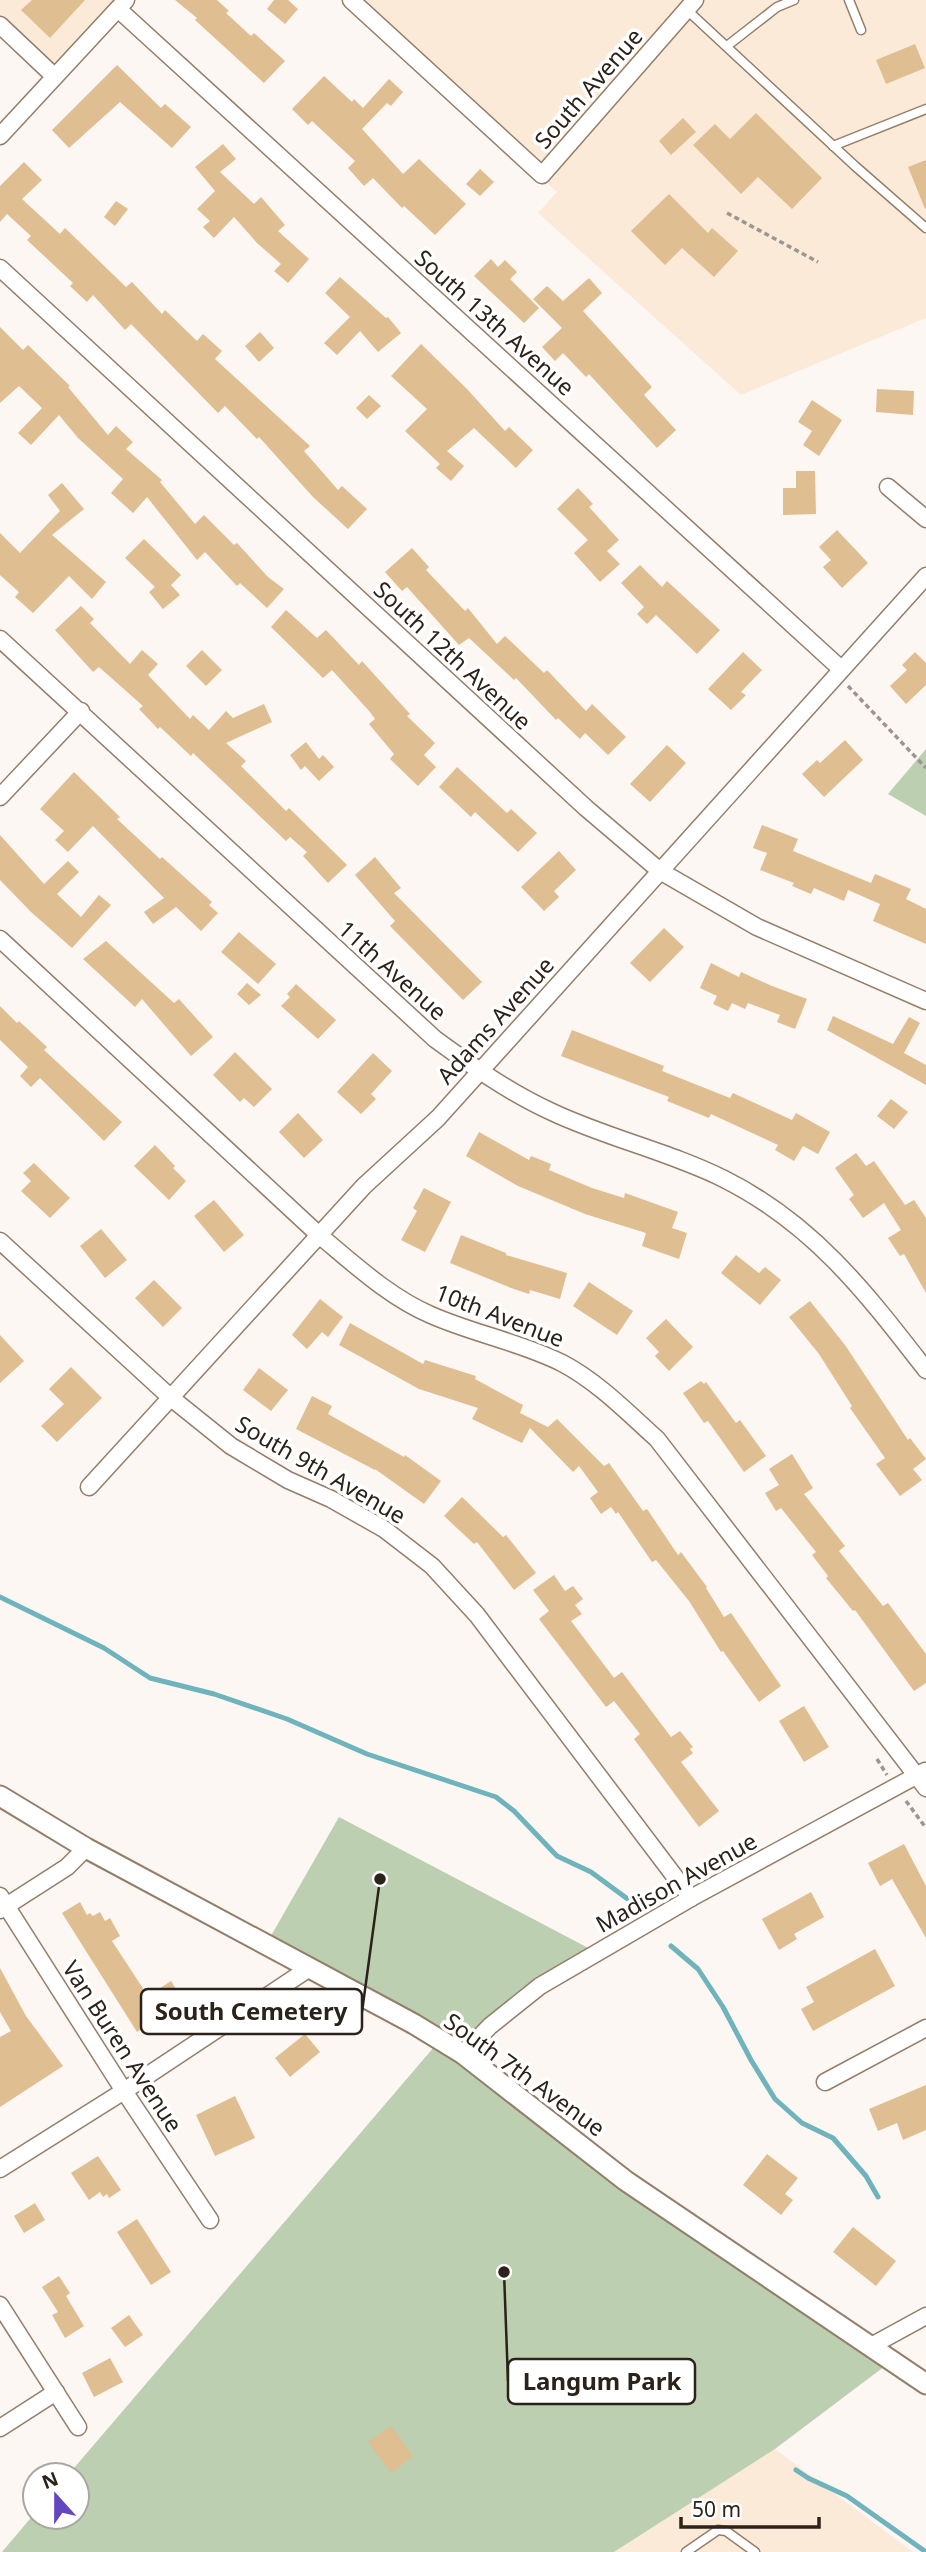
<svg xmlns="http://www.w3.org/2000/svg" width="926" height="2552" viewBox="0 0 926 2552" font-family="'Noto Sans',sans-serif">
<rect width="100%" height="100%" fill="#fcf7f2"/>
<g fill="#fcead8">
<path d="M0,0H116L53,68L0,20Z"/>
<path d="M355,0H686L541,167Z"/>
<path d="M696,0H926V318L741,395L538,213L557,192L545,181Z"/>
<path d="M775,2449L913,2552H614Z"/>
</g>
<g fill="#bccfb0">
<path d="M926,749V816L888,794Z"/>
<path d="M339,1817L594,1951L462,2049L268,1941Z"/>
<path d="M440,2040L889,2363L775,2449L614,2552H2L35,2513V2517H77V2475H68Z"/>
</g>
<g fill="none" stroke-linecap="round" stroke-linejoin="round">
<g stroke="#6fb3bc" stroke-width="5">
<path d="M0,1597L104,1648L150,1678L214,1694L287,1719L367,1754L496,1797L514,1811L557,1856L591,1872L629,1900"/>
<path d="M671,1946L698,1969L723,2007L751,2060L775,2099L802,2123L833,2138L866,2176L878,2197"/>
<path d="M796,2470L808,2478L847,2496L926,2552"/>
</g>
</g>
<g fill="#dfbe92">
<path d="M32,0H85L50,38L21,10Z"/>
<path d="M175,0H217L229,11L226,13L251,36L254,33L285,61L264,83L195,20L197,18Z"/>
<path d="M274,0H288L298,9L285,24L267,9Z"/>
<path d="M915,44L925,68L886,84L876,60Z"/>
<path d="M117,65L161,108L165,104L191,127L172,148L120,102L69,148L52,130Z"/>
<path d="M324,76L352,102L354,99L363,108L389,79L403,92L391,106L387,103L362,129L403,174L419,159L466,204L435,235L404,206L402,208L373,178L364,186L348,168L355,161L312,121L308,125L292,109Z"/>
<path d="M756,113L822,178L792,209L758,177L741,194L693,145L715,124L730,139Z"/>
<path d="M683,118L696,132L671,155L659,141Z"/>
<path d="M223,144L236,159L220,172L254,204L261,197L285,225L278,231L309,259L288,283L274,271L281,264L257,243L234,217L214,238L203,227L210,221L197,209L215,191L195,167Z"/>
<path d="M926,160V208L925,209L908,167Z"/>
<path d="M24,162L42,180L22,199L60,234L65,228L126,287L132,282L162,314L165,310L197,341L203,334L222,351L215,359L310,446L304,451L338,490L342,486L367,509L348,529L313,497L259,437L257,439L225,406L218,413L131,324L125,330L93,295L87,302L70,286L73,283L27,240L31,236L7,214L0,222V186Z"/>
<path d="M480,169L494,182L480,196L466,184Z"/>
<path d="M669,194L708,233L712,228L738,251L714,277L682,248L665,265L631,231Z"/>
<path d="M116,201L128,209L115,226L104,217Z"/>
<path d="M491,259L498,267L505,260L517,272L510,279L539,308L524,323L474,276Z"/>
<path d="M340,277L386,318L388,317L401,333L378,352L360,331L337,355L324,343L350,317L325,293Z"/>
<path d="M589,278L602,293L583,311L652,387L644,395L676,430L657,448L589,374L586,377L563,353L555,361L542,347L562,328L533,299L547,286L563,301Z"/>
<path d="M0,327L23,350L28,345L70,386L68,387L108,435L116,426L133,442L126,449L162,480L160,482L195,524L204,515L234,545L237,543L268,577L284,589L267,608L240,583L237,586L205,552L197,560L147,497L133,513L111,493L123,479L78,438L59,415L31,445L18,433L42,408L19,386L0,403Z"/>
<path d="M260,332L274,348L259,362L245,346Z"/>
<path d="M421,344L467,389L505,431L509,427L533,450L516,468L474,428L447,451L464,466L451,481L436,468L440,464L405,431L427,409L391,376Z"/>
<path d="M877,389L914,391L913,415L876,412Z"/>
<path d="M369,395L381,406L367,419L356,408Z"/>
<path d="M812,400L842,420L819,456L803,445L812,431L798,422Z"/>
<path d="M796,471H815L816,514L783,515V488H796Z"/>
<path d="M62,483L84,509L52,535L106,582L92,599L69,576L33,613L15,597L19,592L0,575V533L20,553L60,511L48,495Z"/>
<path d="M578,488L593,504L589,507L619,540L607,551L620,564L600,582L574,553L588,540L557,509Z"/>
<path d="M837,530L868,563L842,588L823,567L831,560L819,547Z"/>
<path d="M144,539L181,575L171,585L180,595L163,609L149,592L155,587L125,558Z"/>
<path d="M412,548L429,567L426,570L465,611L468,608L497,644L505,636L544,673L547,670L586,711L592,704L626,737L608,755L585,733L580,739L558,718L556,720L516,678L514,680L469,638L459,645L407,587L402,591L385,572Z"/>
<path d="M640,565L662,587L667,581L720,630L697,654L656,615L647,624L637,614L644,607L621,583Z"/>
<path d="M81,606L94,619L90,623L130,664L142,650L158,664L148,675L190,719L193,715L209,730L226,711L233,718L264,704L272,722L226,743L246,761L241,766L286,811L289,808L347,865L328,883L303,856L307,852L290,837L286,841L193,753L191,756L160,727L158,729L139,709L143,706L99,667L93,672L55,630Z"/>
<path d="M286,610L317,638L326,630L359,665L362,661L410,714L407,716L435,743L424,755L436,767L418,786L390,759L394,754L369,724L375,719L370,712L332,670L323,678L271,627Z"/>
<path d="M202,650L222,670L206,686L186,666Z"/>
<path d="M743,652L762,670L741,692L746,695L731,710L708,689Z"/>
<path d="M915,652L926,663V685L906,704L890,686L907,670L902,665Z"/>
<path d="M845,740L863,760L824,797L802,774L817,760L820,763Z"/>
<path d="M306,742L319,759L323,755L334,767L319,781L305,766L301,770L290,755Z"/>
<path d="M667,745L686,763L650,802L630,784Z"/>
<path d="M457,767L507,813L511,809L537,833L518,852L475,812L471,817L439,787Z"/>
<path d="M74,772L120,817L117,819L160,859L162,857L212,902L209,905L218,913L201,931L176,907L153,924L144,912L164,898L93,826L68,852L55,840L64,831L40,809Z"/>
<path d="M762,825L798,839L793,851L871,883L875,874L911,889L906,899L926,909V944L873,921L880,904L848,890L844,901L814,888L811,894L792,886L794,883L760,870L767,853L753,848Z"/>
<path d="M0,835L44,884L68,861L79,872L57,894L81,917L99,895L111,905L72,948L31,912L0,880Z"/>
<path d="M559,851L576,870L554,891L559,897L544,911L521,887Z"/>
<path d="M375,857L401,888L394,893L482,982L463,1000L390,926L395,921L355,875Z"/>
<path d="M664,928L684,947L650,982L630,963Z"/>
<path d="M239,932L276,964L258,984L221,952Z"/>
<path d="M106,941L174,1003L179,999L213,1037L191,1056L142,999L135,1007L83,959Z"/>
<path d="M711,963L739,977L741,972L772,986L807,999L795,1029L777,1022L780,1015L748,1003L745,1009L732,1003L728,1011L713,1004L717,996L700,988Z"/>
<path d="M247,983L261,995L249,1005L237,994Z"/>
<path d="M296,984L336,1020L318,1039L281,1006L290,997L287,994Z"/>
<path d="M0,1006L17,1023L19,1021L47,1047L44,1050L122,1122L104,1141L40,1078L31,1087L20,1076L28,1067L0,1040Z"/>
<path d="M833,1016L893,1044L909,1017L920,1023L904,1053L926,1065V1085L827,1030Z"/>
<path d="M572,1030L664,1066L662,1071L730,1098L733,1093L792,1120L796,1113L830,1132L818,1154L803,1146L794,1161L775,1150L778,1145L711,1114L709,1118L667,1101L669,1097L561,1056Z"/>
<path d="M235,1052L272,1089L254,1107L244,1098L240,1102L213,1075Z"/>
<path d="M373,1053L392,1071L371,1094L376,1099L361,1114L337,1092Z"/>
<path d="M891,1099L908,1112L894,1129L877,1116Z"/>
<path d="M298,1113L323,1140L304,1158L279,1132Z"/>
<path d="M479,1132L529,1160L531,1156L551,1164L549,1170L592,1188L624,1198L625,1193L678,1212L672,1228L687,1233L679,1259L642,1246L646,1233L585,1214L518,1186L466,1156Z"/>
<path d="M155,1145L175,1166L173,1168L186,1181L169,1200L134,1166Z"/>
<path d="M856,1153L866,1166L874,1161L905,1205L914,1200L926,1218V1293L904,1254L900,1256L888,1238L901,1230L884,1203L863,1218L849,1199L854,1195L835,1168Z"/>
<path d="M34,1163L70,1198L50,1218L21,1191L31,1181L23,1173Z"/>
<path d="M424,1188L451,1202L425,1252L401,1240L417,1211L413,1208Z"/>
<path d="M214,1200L244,1235L224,1252L194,1216Z"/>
<path d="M101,1229L127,1260L105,1278L80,1246Z"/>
<path d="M461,1235L506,1253V1255L567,1273L560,1299L530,1290L529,1294L511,1288L450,1263Z"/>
<path d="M736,1255L759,1273L765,1267L781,1280L760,1305L721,1273Z"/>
<path d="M154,1280L182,1308L163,1327L135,1298Z"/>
<path d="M589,1282L633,1311L617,1335L573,1306Z"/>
<path d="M320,1299L343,1317L328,1337L322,1332L307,1349L292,1335Z"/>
<path d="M810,1301L845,1345L908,1440L910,1438L926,1459L913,1469L922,1480L900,1496L876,1464L885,1458L850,1408L852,1406L819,1354L789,1317Z"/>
<path d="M666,1319L693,1347L669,1371L655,1356L659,1352L646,1338Z"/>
<path d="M350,1323L423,1364L425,1360L476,1376L475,1379L523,1405L520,1413L548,1427L557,1419L604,1466L609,1463L643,1511L647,1509L678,1555L681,1552L707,1587L706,1588L724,1617L731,1613L781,1686L759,1702L723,1651L721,1652L689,1601L656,1560L652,1562L618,1512L616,1514L611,1507L601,1514L590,1498L598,1492L579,1466L573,1472L530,1428L522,1443L472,1419L478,1408L419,1389L339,1345Z"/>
<path d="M0,1335L24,1361L0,1383Z"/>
<path d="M71,1367L102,1398L57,1442L41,1426L64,1404L49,1389Z"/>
<path d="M259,1368L288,1390L271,1411L243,1390Z"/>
<path d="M701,1381L704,1384L706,1382L736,1423L740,1420L766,1456L744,1472L708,1421L704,1423L683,1393Z"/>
<path d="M312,1396L332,1406L328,1414L404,1457L405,1455L441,1481L424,1504L375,1469V1470L296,1429Z"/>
<path d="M792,1454L813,1488L804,1494L845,1546L839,1551L883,1606L888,1603L926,1654V1683L914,1691L855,1610L853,1611L826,1578L828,1576L812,1555L816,1552L781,1508L776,1511L765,1493L779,1485L769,1469Z"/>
<path d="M462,1497L503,1537L506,1535L536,1573L514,1590L477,1542L474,1544L444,1516Z"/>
<path d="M554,1575L565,1591L573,1586L583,1599L575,1605L582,1614L571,1621L614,1678L622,1672L671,1737L680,1731L693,1747L690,1749L693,1753L681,1762L719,1811L699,1827L634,1739L640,1734L614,1701L606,1707L539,1619L549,1611L533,1590Z"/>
<path d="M804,1706L829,1747L804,1762L779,1721Z"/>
<path d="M904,1844L926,1886V1938L892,1879L880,1886L868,1863Z"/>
<path d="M811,1892L824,1917L794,1934L797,1939L779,1950L762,1919Z"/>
<path d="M80,1902L87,1915L90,1913L93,1916L100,1912L105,1921L110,1918L120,1936L112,1941L148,1996L171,1981L184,2002L137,2032L62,1913Z"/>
<path d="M875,1949L895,1986L813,2031L801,2009L814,2002L806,1987Z"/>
<path d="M0,1968L26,2016L63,2066L0,2107V2037L11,2031L0,2012Z"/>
<path d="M305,2034L320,2052L290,2077L275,2058Z"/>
<path d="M926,2085V2130L903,2140L897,2123L878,2131L869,2109Z"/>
<path d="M235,2096L255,2138L215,2156L196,2115Z"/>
<path d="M767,2154L798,2178L785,2194L793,2200L781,2215L743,2185Z"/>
<path d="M98,2156L121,2190L109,2198L107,2194L103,2197L100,2192L89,2200L71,2173Z"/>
<path d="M35,2203L45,2220L24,2233L14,2216Z"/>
<path d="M137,2219L171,2272L151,2285L117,2232Z"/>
<path d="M853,2227L896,2261L876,2286L833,2252Z"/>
<path d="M59,2276L70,2293L66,2296L84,2326L65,2338L52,2315L58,2312L42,2287Z"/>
<path d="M129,2315L143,2335L125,2347L111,2328Z"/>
<path d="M110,2358L123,2382L94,2397L82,2373Z"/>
<path d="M391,2426L413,2456L391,2473L368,2442Z"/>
</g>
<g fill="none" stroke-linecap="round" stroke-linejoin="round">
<defs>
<g id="service">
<path d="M849,0L861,30"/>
<path d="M687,10L855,166L926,228"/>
<path d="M727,46L777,7L794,0"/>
<path d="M833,146L926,109"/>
<path d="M686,2552L718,2530L726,2531L755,2552"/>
</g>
<g id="minor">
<path d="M351,0L542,175L695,0"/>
<path d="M118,9L841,669"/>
<path d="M0,25L54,76"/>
<path d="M0,136L126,0"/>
<path d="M0,268L586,808L660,871L757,927L926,1001"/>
<path d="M888,487L926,519"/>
<path d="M0,639L435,1039C472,1066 510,1093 552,1112C607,1138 670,1152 724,1179C814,1224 867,1294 926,1370"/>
<path d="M0,797L81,711"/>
<path d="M0,939L319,1235C354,1264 389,1297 431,1315C474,1334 520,1342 562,1363C598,1382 627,1412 657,1439L926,1788"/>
<path d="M0,1241L170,1397L231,1446L288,1480L331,1499L384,1529L432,1566L477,1615L691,1898"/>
<path d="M89,1487L364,1186L438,1118L926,576"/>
<path d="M0,1896L124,2091L210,2220"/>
<path d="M0,1910L67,1867L86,1848"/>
<path d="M463,2054L490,2026L540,1986L691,1898L925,1771"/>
<path d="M825,2082L926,2028"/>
<path d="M0,2169L124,2091L308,1969"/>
<path d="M0,2305L78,2427"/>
<path d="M871,2346L926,2316"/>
<path d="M0,2428L56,2392"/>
</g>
<path id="tertiary" d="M0,1796L86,1848L414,2024L463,2054L626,2181L926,2384"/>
</defs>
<use href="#service" stroke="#947e69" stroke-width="11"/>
<use href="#minor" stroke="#947e69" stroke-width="19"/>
<use href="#tertiary" stroke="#947e69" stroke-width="23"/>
<g stroke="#9d968f" stroke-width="3.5" stroke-dasharray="5 3.5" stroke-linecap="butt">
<path d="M727,213L818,262"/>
<path d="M848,686L926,768"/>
<path d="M877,1759L887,1775"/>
<path d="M906,1801L926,1828"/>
</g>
<use href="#service" stroke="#fff" stroke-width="8"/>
<use href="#minor" stroke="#fff" stroke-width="16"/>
<use href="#tertiary" stroke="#fff" stroke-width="19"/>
</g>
<g text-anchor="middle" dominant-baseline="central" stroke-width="7" stroke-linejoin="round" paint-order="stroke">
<g font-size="23" fill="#2b2219" stroke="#fff">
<text transform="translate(588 88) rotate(-49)">South Avenue</text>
<text transform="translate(495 322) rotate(42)">South 13th Avenue</text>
<text transform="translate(453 655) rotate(43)">South 12th Avenue</text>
<text transform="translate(393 970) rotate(42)">11th Avenue</text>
<text transform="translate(495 1020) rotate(-48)">Adams Avenue</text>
<text transform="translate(500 1315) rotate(21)">10th Avenue</text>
<text transform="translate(321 1469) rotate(30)">South 9th Avenue</text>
<text transform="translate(676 1882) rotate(-29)">Madison Avenue</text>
<text transform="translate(123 2046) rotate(57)">Van Buren Avenue</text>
<text transform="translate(525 2074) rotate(36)">South 7th Avenue</text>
</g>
</g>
<path fill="none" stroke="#2b2219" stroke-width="2.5" d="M380 1879L362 2012M504 2272L508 2381"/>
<g fill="#2b2219" stroke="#fff" stroke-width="2.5">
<circle cx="380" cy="1879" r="7"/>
<circle cx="504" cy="2272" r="7"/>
</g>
<g fill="#fff" stroke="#2b2219" stroke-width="2.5">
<rect x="141" y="1989" width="221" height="45" rx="7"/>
<rect x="508" y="2359" width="187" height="45" rx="7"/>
</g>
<g font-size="24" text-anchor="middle" font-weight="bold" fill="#2b2219">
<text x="251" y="2020">South Cemetery</text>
<text x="602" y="2390">Langum Park</text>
</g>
<g transform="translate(56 2496) rotate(339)"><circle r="33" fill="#ffffff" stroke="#aaa7a3" stroke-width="2"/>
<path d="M0-5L12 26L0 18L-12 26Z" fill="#6447c0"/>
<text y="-10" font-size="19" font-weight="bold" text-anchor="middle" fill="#2b2219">N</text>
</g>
<path d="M681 2517v10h138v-10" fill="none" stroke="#2b2219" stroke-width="3.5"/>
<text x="692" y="2517" font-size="21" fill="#2b2219" stroke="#ffffff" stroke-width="5" paint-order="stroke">50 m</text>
</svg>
